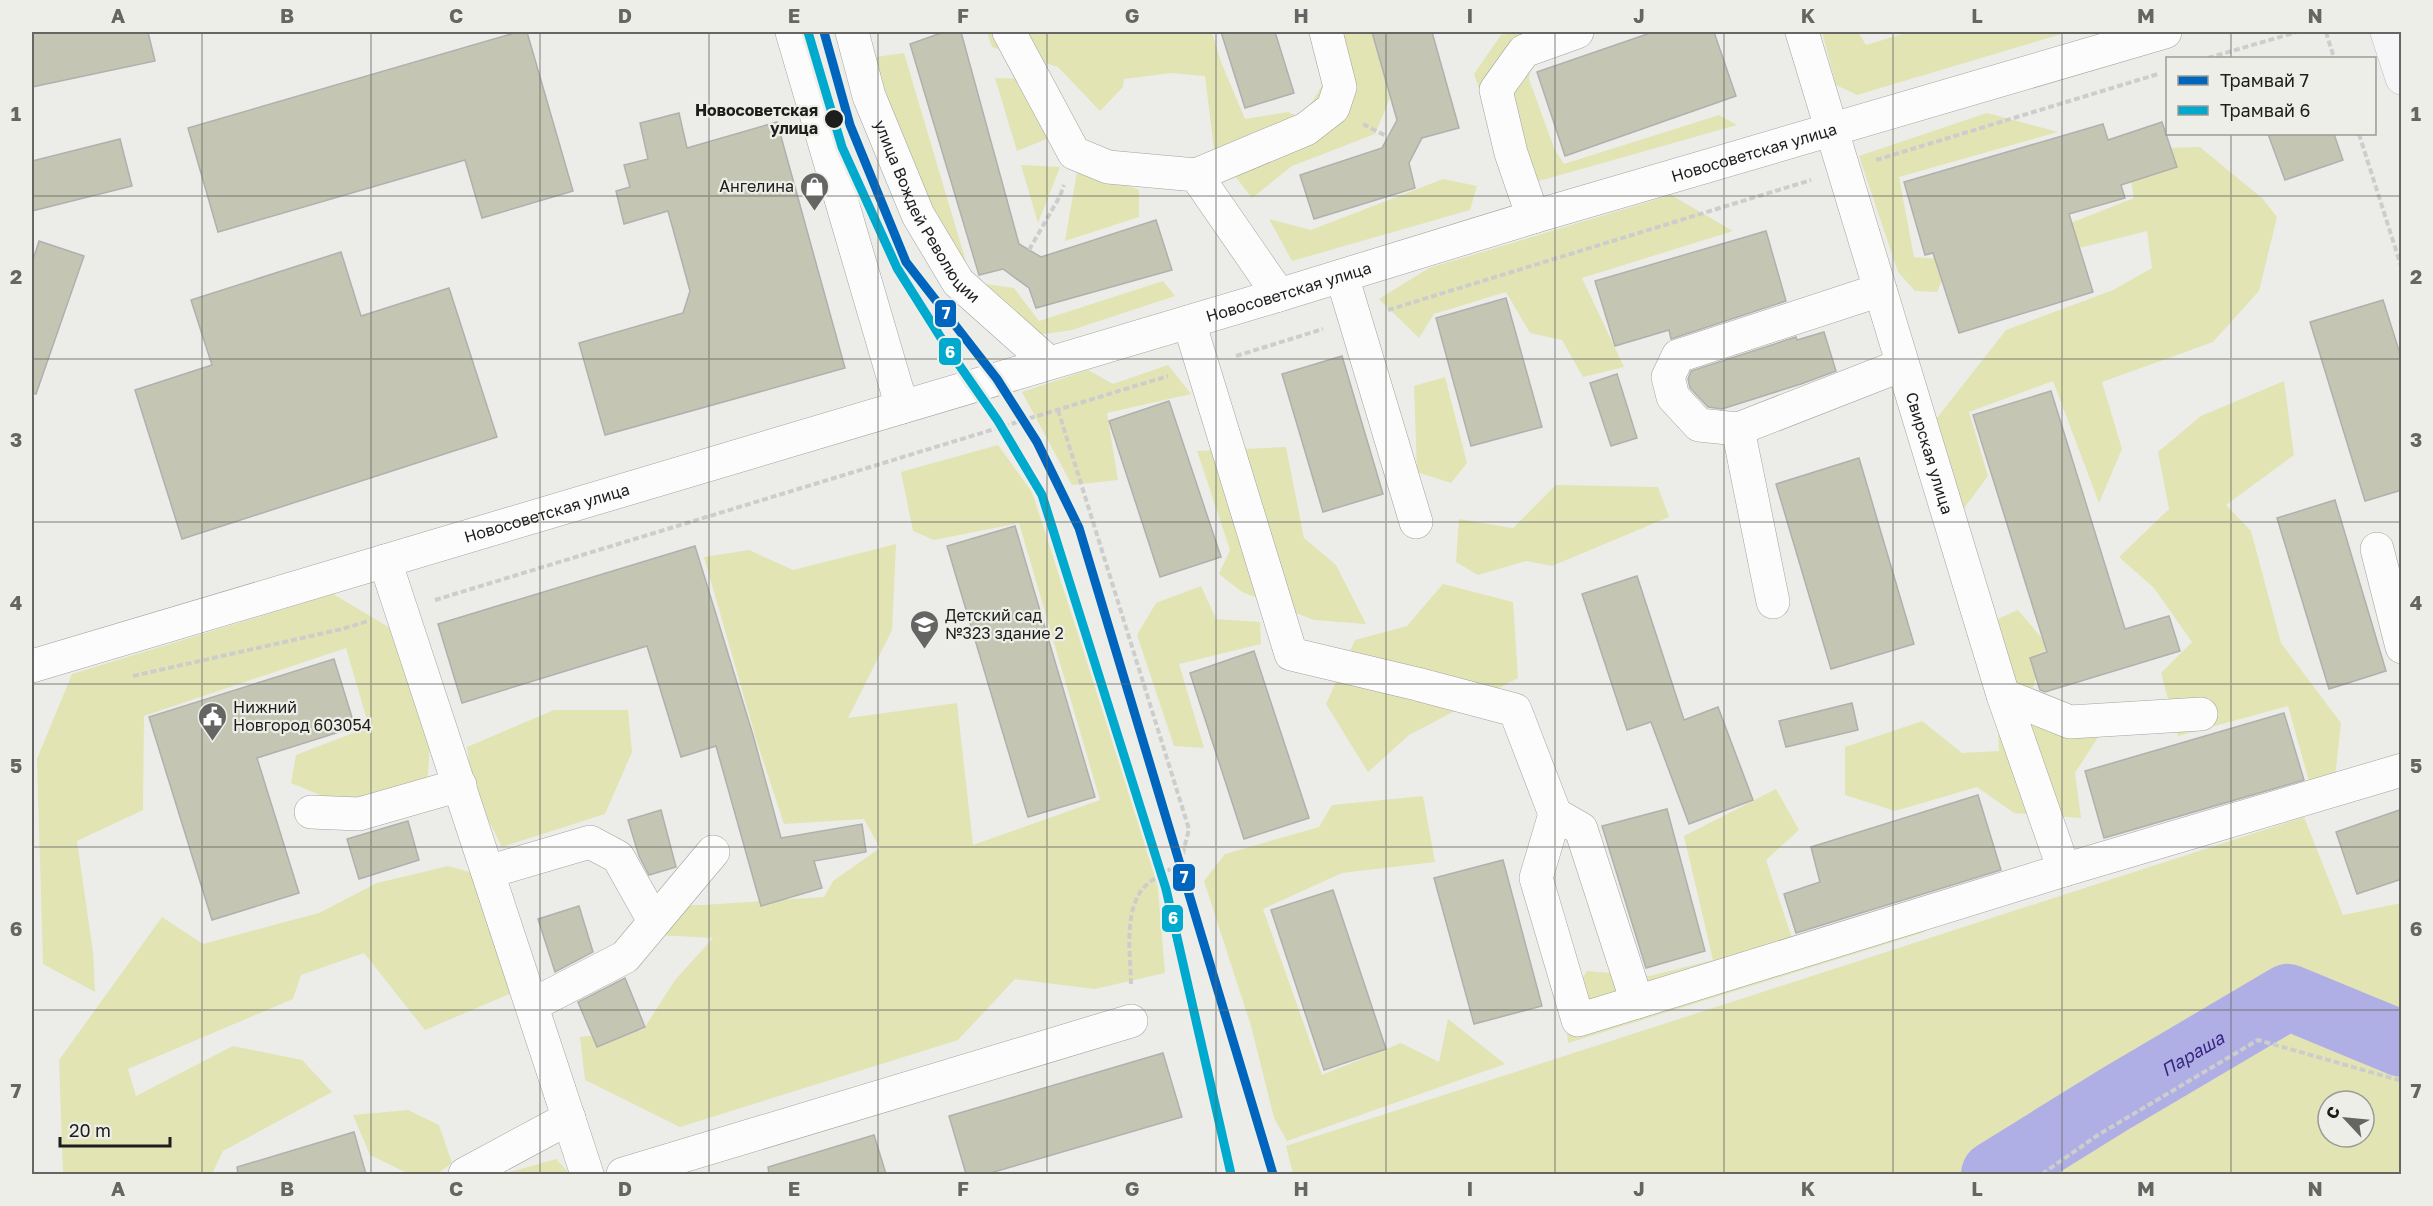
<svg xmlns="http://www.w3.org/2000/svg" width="2433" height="1206" viewBox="0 0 2433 1206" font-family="'Golos Text',sans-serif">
<rect width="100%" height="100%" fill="#ecede9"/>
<g fill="#e2e4b4" fill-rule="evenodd">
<path d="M987,32H1212L1221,62L1245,119L1288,112L1302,118L1323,84L1319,32H1372L1390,98L1375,134L1292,166L1252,198L1214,149L1205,76L1171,73L1124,79L1123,87L1100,111L1058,67L992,47Z"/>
<path d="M1515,32H1533L1529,79L1554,148L1564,164L1719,115L1737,125L1532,183L1503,156L1474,74L1501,35Z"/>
<path d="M1822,32H1858L1866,45L1909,32H2068L1857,95L1836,85Z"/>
<path d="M904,53L972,282L1014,288L1039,321L1163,281L1175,296L1072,330L1004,340L958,301L869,58Z"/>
<path d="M995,78L1025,79L1064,132L1017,151Z"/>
<path d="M1987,113L2058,132L1899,177L1914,257L1941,259L1945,273L1937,292L1915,291L1898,272L1859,156Z"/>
<path d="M2200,147L2263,199L2277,217L2259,291L2213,342L2102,382L2122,449L2099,503L2053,381L1969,412L1988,476L1959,515L1933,423L2006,330L2113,290L2152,268L2147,231L2039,258L2035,237L2134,198L2125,149Z"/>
<path d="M1021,165L1060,167L1038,223Z"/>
<path d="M1078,166L1139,190V217L1065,241Z"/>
<path d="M1443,179L1477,186L1470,210L1292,261L1269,219L1311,230Z"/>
<path d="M1671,195L1733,231L1582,278L1624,367L1583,377L1562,340L1530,333L1506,292L1434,314L1419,338L1379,299L1429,268Z"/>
<path d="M1168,365L1191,394L1107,413L1118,480L1072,485L1022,392L1088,370L1113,384Z"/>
<path d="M1445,377L1467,463L1451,483L1417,472L1414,386Z"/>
<path d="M2284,381L2294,455L2226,505L2251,531L2281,643L2341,723L2332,806L2309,781L2288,706L2178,736L2161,673L2192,642L2154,588L2119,557L2169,509L2158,452L2201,416Z"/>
<path d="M998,445L1032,492L1157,878L1165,973L1095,989L1015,979L958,1040L680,1127L585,1080L580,1037L643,1030L675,980L713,938L638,934L634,905H703L824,897L833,881L880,848L864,819L784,824L756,739L704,557L749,550L793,570L896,544L892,630L848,718L957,703L973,845L1100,800L1019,523L934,540L913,531L901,472Z"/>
<path d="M1286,447L1304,538L1336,565L1366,624L1314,620L1242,592L1219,574L1230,550L1197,451Z"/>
<path d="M1556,485L1658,487L1669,517L1552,566L1526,561L1478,575L1456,562L1459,519L1513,528Z"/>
<path d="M1443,584L1513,602L1518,678L1409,735L1368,772L1326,704L1355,640L1407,626Z"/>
<path d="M1201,586L1216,619L1260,622L1261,644L1179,664L1204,748L1174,746L1137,635L1156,603Z"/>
<path d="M333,594L397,632L430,744L427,787L349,807L291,783L296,755L369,727L346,648L144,716L143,810L77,841L93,952L95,992L43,964L37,759L72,674Z"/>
<path d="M2018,610L2047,644L2031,693L2100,734L2075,773L2081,818L2014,813L1977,787L1895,811L1845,795V747L1922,721L1962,753L1999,751L1993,621Z"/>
<path d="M554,710H628L632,752L605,814L502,847L473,790L467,747Z"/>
<path d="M1776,789L1799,830L1766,860L1794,944L1902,913L1925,932L1568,1043L1564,1007L1587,971L1650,976L1713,960L1684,836Z"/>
<path d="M1423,796L1435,862L1342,873L1263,909L1322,1075L1401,1043L1439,1062L1448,1019L1505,1064L1287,1141L1274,1118L1251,1026L1204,881L1225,854L1319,827L1332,805Z"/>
<path d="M2304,817L2343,915L2401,903V1039L2287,991L1990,1174H1293L1286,1146Z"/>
<path d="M448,866L473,873L514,992L425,1030L364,953L301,975L293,999L128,1069L136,1096L233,1046L302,1060L332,1092L223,1151L212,1174H63L59,1060L162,917L203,944L319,913L377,883Z"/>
<path d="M2289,1001L2401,1049V1174H2010ZM2328,1101H2364V1137H2328Z"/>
<path d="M408,1110L439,1125L452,1163L437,1174H409L370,1155L353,1115Z"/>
<path d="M556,1159L570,1174H510V1172Z"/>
</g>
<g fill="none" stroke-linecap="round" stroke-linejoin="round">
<path stroke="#b0afe5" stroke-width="66" id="s1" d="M1994,1174L2115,1099L2288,997L2402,1044"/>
</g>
<g fill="#c4c5b2" stroke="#b0b0ae" stroke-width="1.5">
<path d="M32,32H148L155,61L32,87Z"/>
<path d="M518,32H527L573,191L482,218L465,160L218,232L188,128Z"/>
<path d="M944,32H961L1019,244L1041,257L1156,220L1172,270L1036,308L1029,288L1003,269L979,275L910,44Z"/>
<path d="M1221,32H1275L1294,93L1245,108Z"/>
<path d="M1372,32H1432L1459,128L1422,138L1409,163L1415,188L1314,219L1300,175L1382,148L1397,120Z"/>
<path d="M1653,32H1714L1736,96L1565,156L1537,72Z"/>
<path d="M679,113L687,148L777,122L845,368L605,435L579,343L683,313L690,291L668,211L624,224L616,191L630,187L624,165L648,159L640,123Z"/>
<path d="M2162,122L2177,167L2121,185L2125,198L2069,214L2093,292L1959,333L1933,253L1925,255L1904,182L2103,124L2108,140Z"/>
<path d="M2268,134H2334L2343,160L2285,180Z"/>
<path d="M120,139L132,186L32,211V161Z"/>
<path d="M1766,231L1786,301L1671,339L1669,330L1615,346L1595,281Z"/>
<path d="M39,241L84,256L36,394L32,393V263Z"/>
<path d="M341,252L361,316L449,288L497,437L182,539L135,390L212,365L191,300Z"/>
<path d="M1506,298L1542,427L1471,446L1436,318Z"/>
<path d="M2383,300L2402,360V490L2365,501L2310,322Z"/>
<path d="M1824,332L1836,371L1801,384L1722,409L1708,407L1690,388L1688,379L1691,371L1796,337L1797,340Z"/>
<path d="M1342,356L1383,494L1323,512L1282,374Z"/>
<path d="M1617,374L1637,438L1611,446L1590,383Z"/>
<path d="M2051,391L2125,629L2169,616L2180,651L2045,692L2040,690L2030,658L2047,652L1973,415Z"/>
<path d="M1169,401L1221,557L1160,577L1109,421Z"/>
<path d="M1859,458L1914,644L1831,669L1776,484Z"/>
<path d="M2335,500L2386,671L2329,689L2277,518Z"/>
<path d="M1015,526L1095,797L1028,817L947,546Z"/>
<path d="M695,546L753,735L781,838L862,824L866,852L814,861L822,888L761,906L716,746L681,757L647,646L462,703L438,624Z"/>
<path d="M1637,576L1684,720L1718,707L1753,800L1689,824L1651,722L1627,730L1582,594Z"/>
<path d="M1254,651L1309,818L1244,839L1190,673Z"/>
<path d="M334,659L355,727L257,758L299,893L212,920L149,717Z"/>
<path d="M1852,703L1858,730L1786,747L1779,721Z"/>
<path d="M2284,713L2304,780L2104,838L2085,771Z"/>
<path d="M1978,795L2001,870L1796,933L1784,894L1820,882L1811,847Z"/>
<path d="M1667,809L1705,951L1646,968L1602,826Z"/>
<path d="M2402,809V879L2357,894L2336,832Z"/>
<path d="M661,810L676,867L649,875L639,856L628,820Z"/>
<path d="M408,821L419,860L359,879L347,839Z"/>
<path d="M1503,860L1542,1006L1474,1024L1434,878Z"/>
<path d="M1333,890L1386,1049L1324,1070L1271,910Z"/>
<path d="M579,906L593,952L555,972L538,919Z"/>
<path d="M625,978L645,1027L597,1047L578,1002Z"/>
<path d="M1163,1053L1182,1117L987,1174H966L949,1116Z"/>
<path d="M354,1132L366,1174H238L237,1167Z"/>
<path d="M874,1135L886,1174H769L768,1167Z"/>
</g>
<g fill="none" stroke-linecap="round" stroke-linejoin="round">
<defs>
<g id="minor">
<path d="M792,32L902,407"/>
<path id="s2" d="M852,32L869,96L918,215L958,282L1049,363"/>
<path d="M1009,32L1074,153L1108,167L1196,175L1279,295"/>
<path id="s3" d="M1802,32L2003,695L2064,870"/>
<path d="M1196,175L1306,129L1333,108L1340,87L1326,32"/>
<path d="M1533,217L1511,153L1496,90L1524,51L1577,32"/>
<path d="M1342,276L1416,522"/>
<path d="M1880,290L1678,356L1668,377L1673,397L1699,425L1738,429L1902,365"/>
<path d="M1189,322L1291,654L1417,684L1515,710L1555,814L1581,829L1637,1002L2064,870L2402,770"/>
<path d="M1738,429L1773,602"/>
<path d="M2377,549L2402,647"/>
<path d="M385,561L587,1174"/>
<path id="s4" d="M32,666L1279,295L1533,217L2165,32"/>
<path d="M2003,695L2070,722L2201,714"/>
<path d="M311,812L359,814L460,785"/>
<path d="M1555,814L1536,878L1578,1020L1637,1002"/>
<path d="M488,872L590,842L618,857L654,921"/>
<path d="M532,1005L625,957L713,852"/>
<path d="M465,1174L569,1118"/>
<path d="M623,1174L1131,1021"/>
</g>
<path id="major" d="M2387,32L2402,78"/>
</defs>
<use href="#minor" stroke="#a2a29f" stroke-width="34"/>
<use href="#major" stroke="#c0c0c4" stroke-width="34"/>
<g stroke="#cdcdcc" stroke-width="4" stroke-dasharray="6 3" stroke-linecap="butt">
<path d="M2326,32L2334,58"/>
<path d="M2208,58L2297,32"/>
<path d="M1363,124L1388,137"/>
<path d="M2359,134L2402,269"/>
<path d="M1876,160L2158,74"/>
<path d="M1029,250L1060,196L1064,185"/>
<path d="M1388,310L1811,180"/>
<path d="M1236,356L1323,329"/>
<path d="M1058,410L1189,829L1180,864C1167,871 1146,881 1139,894C1124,920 1131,958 1131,987"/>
<path d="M435,600L1168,376"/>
<path d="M133,676L342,629L368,621"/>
<path d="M2042,1174L2098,1135L2258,1040L2402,1081"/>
</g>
<use href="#minor" stroke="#fcfcfc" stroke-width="33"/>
<use href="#major" stroke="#f6f6f8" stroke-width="33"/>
<defs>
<path id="tram-1" d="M824,32L850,125L906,262L997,379L1037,442L1079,528L1273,1174"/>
<path id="tram-2" d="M808,32L842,147L897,268L948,349L998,421L1042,495L1166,889L1231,1174"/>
</defs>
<use href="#tram-1" stroke="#edeee8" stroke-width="14"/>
<use href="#tram-2" stroke="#edeee8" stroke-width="14"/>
<use href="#tram-1" stroke="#0065bd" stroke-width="9"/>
<use href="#tram-2" stroke="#00a9ce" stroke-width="9"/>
</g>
<path fill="none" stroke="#656663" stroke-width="1.5" stroke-opacity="0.55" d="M202,32V1174M371,32V1174M540,32V1174M709,32V1174M878,32V1174M1047,32V1174M1216,32V1174M1386,32V1174M1555,32V1174M1724,32V1174M1893,32V1174M2062,32V1174M2231,32V58M2231,134V1174M32,196H2402M32,359H2402M32,522H2402M32,684H2402M32,847H2402M32,1010H2402"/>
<defs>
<symbol id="shop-pin" viewBox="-11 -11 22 30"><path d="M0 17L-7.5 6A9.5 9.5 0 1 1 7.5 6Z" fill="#656663" stroke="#edeee8"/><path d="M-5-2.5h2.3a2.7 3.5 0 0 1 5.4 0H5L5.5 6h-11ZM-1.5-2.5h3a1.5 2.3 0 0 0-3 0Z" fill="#fff"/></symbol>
<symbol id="school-pin" viewBox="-11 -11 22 30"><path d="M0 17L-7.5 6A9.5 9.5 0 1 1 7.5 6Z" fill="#656663" stroke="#edeee8"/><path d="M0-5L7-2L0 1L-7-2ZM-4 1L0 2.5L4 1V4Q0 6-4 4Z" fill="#fff"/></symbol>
<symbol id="civic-pin" viewBox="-11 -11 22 30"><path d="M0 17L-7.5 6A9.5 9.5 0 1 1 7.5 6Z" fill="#656663" stroke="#edeee8"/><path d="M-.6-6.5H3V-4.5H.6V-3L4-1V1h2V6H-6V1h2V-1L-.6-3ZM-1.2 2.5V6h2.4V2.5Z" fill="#fff"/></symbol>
</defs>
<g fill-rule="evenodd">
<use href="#shop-pin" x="798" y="170" width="33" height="45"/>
<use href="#school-pin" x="908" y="608" width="33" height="45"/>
<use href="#civic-pin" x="196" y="700" width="33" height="45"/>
</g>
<circle fill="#1d1d1b" stroke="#edeee8" stroke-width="2" cx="834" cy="119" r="10"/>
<g text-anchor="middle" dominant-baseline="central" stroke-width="4.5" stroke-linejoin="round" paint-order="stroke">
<g font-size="16" font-weight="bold" fill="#1d1d1b" stroke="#edeee8" text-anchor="end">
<text x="818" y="110">Новосоветская<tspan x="818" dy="18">улица</tspan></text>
</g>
<g font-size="16" fill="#1d1d1b" stroke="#edeee8">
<text stroke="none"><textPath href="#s4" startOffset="1797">Новосоветская улица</textPath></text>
<text stroke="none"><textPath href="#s2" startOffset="196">улица Вождей Революции</textPath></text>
<text stroke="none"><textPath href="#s4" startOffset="1311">Новосоветская улица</textPath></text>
<text stroke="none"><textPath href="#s3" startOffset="440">Свирская улица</textPath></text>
<text stroke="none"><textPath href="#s4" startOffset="537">Новосоветская улица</textPath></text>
</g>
<g font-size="16" fill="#1d1d1b" stroke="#edeee8" text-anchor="start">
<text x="794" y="186" text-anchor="end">Ангелина</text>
<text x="945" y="615">Детский сад<tspan x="945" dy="18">№323 здание 2</tspan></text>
<text x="233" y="707">Нижний<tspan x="233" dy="18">Новгород 603054</tspan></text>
</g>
<g font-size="18" font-style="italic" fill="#372681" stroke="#edeee8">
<text stroke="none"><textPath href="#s1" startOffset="232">Параша</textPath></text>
</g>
</g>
<g stroke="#edeee8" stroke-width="2">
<rect x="934" y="299" width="23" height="29" rx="6" fill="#0065bd"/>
<rect x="938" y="337" width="24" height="29" rx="6" fill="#00a9ce"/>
<rect x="1172" y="863" width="24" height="29" rx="6" fill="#0065bd"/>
<rect x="1161" y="904" width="23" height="29" rx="6" fill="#00a9ce"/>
</g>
<g font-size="16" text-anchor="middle" font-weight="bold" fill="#fff">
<text x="946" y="319">7</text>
<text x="950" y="358">6</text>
<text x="1184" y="883">7</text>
<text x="1173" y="924">6</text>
</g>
<rect width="2433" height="1206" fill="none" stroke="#edeee8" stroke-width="66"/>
<rect x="2166" y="57" width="210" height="78" fill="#edeee8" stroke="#9a9a96" stroke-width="1.5"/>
<rect x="2178" y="76" width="30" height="9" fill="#0065bd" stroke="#9a9a96" stroke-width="1.5"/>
<text x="2220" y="87" font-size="18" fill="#1d1d1b">Трамвай 7</text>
<rect x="2178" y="106" width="30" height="9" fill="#00a9ce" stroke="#9a9a96" stroke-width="1.5"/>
<text x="2220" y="117" font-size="18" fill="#1d1d1b">Трамвай 6</text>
<g transform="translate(2346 1119) rotate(296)"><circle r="28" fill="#edeee8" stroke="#9a9a96" stroke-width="1.5"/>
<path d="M0-4.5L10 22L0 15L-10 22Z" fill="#656663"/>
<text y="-9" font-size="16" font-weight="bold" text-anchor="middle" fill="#1d1d1b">С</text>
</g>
<path d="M60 1137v9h110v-9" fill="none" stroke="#1d1d1b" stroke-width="3"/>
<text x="69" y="1137" font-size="18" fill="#1d1d1b" stroke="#edeee8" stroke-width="4.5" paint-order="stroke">20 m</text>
<rect x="33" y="33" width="2367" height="1140" fill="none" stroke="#656663" stroke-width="2"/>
<g font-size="20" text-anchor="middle" font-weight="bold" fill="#656663">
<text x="118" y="23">A</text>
<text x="287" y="23">B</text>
<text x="456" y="23">C</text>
<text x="625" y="23">D</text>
<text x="794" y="23">E</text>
<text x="963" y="23">F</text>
<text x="1132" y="23">G</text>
<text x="1301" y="23">H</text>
<text x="1470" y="23">I</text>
<text x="1639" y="23">J</text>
<text x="1808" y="23">K</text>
<text x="1977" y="23">L</text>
<text x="2146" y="23">M</text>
<text x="2315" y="23">N</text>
<text x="16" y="121">1</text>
<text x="2416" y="121">1</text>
<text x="16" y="284">2</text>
<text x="2416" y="284">2</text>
<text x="16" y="447">3</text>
<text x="2416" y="447">3</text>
<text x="16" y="610">4</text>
<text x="2416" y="610">4</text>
<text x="16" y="773">5</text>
<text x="2416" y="773">5</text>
<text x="16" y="936">6</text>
<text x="2416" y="936">6</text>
<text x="16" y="1098">7</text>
<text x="2416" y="1098">7</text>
<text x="118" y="1196">A</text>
<text x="287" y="1196">B</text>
<text x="456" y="1196">C</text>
<text x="625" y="1196">D</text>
<text x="794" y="1196">E</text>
<text x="963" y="1196">F</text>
<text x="1132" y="1196">G</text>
<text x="1301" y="1196">H</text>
<text x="1470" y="1196">I</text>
<text x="1639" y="1196">J</text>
<text x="1808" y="1196">K</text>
<text x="1977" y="1196">L</text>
<text x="2146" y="1196">M</text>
<text x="2315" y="1196">N</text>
</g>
</svg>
